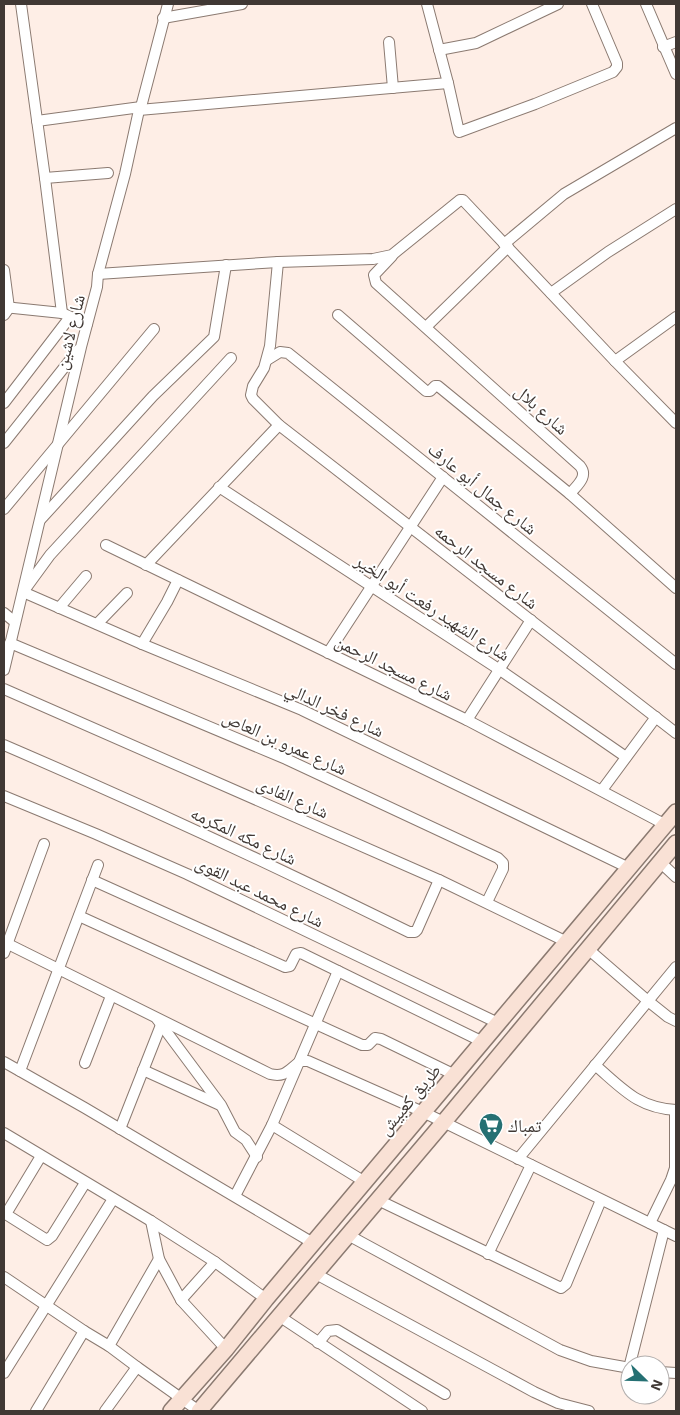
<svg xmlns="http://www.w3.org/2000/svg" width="680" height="1415" viewBox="0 0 680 1415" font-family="'Exo 2','Noto Naskh Arabic',sans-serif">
<rect width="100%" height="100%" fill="#feeee6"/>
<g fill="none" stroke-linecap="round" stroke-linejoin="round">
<defs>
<g id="street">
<path d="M21,4L45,178L62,313"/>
<path d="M427,4L448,83L459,132L535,104L613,72L617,67V63L592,4"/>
<path d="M646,4L676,74"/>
<path d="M163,18L242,4"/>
<path d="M389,42L393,88"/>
<path d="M663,47L676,42"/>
<path d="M439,50L476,43L558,4"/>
<path d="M139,110L448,83"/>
<path d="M37,121L141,107"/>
<path d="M45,178L108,173"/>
<path d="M504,244L564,194L676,128"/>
<path d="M392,256L374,275L376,283L580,466C589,477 576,486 570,494L676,588"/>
<path d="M278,262L270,346L264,368L253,386L251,395L253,399L279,425L676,733"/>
<path d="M4,270L9,308L4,315"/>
<path d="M98,274L278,262L373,259L392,255L460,200H463L615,361L676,423"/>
<path d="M551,293L608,252L676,209"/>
<path d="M4,307L62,313L87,324"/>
<path d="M338,315L426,391H430L435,386H438L570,494"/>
<path d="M426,327L508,247"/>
<path d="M231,358L50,555L23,592L142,644L302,710L629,868"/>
<path d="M267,360L280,352L288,353L676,664"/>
<path d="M615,361L676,317"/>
<path d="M4,403L70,317"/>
<path d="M4,443L78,350"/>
<path d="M219,487L500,670L626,757"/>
<path d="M4,509L154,329"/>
<path d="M41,519L153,396L214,337L226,265"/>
<path d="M106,545L467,720L666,825"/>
<path d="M146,565L279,425"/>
<path d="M59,608L86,576"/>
<path d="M4,613L15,622"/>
<path d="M97,624L127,593"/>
<path d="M10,643L286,759L498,858L503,863V869L487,902"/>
<path d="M142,644L167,602L178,580"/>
<path d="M328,653L443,477"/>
<path d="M4,670L81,347L97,287L98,274L125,174L139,110L141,107L168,4"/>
<path d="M4,689L439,880L567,942"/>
<path d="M467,720L531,620"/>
<path d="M4,745C141,804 275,866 409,932H415L417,930L439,880"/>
<path d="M602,790L656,717"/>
<path d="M4,796L96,834L187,874L498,1023"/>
<path d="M660,862L676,877"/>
<path d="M92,880L285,967L290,966L296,954L301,953L483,1042"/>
<path d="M79,916L362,1045H368L375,1038L381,1039L455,1075"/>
<path d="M4,942L270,1074C286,1078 289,1069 301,1061H308L423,1112L676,1236"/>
<path d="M588,949L648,1001L668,1017L676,1021"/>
<path d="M4,953L44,844"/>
<path d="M157,1019L221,1105L235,1132L246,1140L257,1157"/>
<path d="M4,1062L85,1108L313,1243"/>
<path d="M85,1063L111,996"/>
<path d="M595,1065C623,1089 638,1108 676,1110"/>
<path d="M143,1070L220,1105"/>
<path d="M20,1071L98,865"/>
<path d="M272,1125L365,1182"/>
<path d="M120,1129L161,1025"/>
<path d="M4,1133L151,1221L215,1262L266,1299"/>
<path d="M518,1159L676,967"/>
<path d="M235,1196L272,1125L338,971"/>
<path d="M378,1200L561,1288L566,1284L601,1200"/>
<path d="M4,1213L47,1240L52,1236L85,1183"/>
<path d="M6,1214L41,1156"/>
<path d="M151,1221L159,1259L181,1300L226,1349"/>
<path d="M650,1223L671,1180L675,1168V1110"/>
<path d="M348,1235L560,1350L591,1361L630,1368"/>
<path d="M488,1254L531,1165"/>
<path d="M316,1274L534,1392L558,1403L589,1411"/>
<path d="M4,1277L84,1331L109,1346L137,1367L199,1411"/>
<path d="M181,1300L215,1262"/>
<path d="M279,1316L422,1411"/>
<path d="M318,1343L328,1331L337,1330L445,1394"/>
<path d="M109,1346L159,1259"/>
<path d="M629,1368L664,1230"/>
<path d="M660,1372L676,1373"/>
<path d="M4,1373L113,1199"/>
<path d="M36,1411L84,1331"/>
<path d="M105,1411L137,1367"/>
</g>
<g id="secondary">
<path d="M171,1411L226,1349L266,1299L676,812"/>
<path d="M199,1411L443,1123L676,843"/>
</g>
</defs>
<use href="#street" stroke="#8b7a71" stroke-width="12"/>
<use href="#secondary" stroke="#8b7a71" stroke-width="18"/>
<use href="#street" stroke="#fff" stroke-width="10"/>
<use href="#secondary" stroke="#f9e1d5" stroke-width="15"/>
</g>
<defs>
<symbol id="supermarket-pin" viewBox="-11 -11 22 30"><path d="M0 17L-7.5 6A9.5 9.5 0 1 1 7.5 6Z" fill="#257073" stroke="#fff"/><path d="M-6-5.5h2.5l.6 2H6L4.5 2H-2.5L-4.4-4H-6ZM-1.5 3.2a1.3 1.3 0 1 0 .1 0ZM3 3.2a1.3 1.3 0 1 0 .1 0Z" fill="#fff"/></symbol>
</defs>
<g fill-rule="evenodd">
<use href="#supermarket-pin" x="477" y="1111" width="28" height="38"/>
</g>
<g text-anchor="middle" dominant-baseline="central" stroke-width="4" stroke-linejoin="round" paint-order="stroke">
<g font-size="18" fill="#403834" stroke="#fff">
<text transform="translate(69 332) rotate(-76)">شارع لاشين</text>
<text transform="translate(542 409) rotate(42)">شارع بلال</text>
<text transform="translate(483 488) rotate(39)">شارع جمال أبو عارف</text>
<text transform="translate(487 566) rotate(38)">شارع مسجد الرحمه</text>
<text transform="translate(433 607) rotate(33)">شارع الشهيد رفعت أبو الخير</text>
<text transform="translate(394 667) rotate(26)">شارع مسجد الرحمن</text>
<text transform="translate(335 709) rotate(25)">شارع فخر الدالي</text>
<text transform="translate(285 742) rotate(24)">شارع عمرو بن العاص</text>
<text transform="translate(293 797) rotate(24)">شارع الفادى</text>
<text transform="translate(244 835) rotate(25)">شارع مكه المكرمه</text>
<text transform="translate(260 891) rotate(26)">شارع محمد عبد القوى</text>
<text transform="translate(409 1099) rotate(-50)">طريق كعبيش</text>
</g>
<g font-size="18" fill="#403834" stroke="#fff" text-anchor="start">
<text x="508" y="1125">تمباك</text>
</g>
</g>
<rect width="680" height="1415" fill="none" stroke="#403834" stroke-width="10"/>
<g transform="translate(645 1380) rotate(113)"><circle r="24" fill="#ffffff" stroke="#b3afae"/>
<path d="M0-4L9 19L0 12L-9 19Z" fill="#257073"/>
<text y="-8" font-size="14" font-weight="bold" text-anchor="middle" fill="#403834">N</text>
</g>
</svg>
